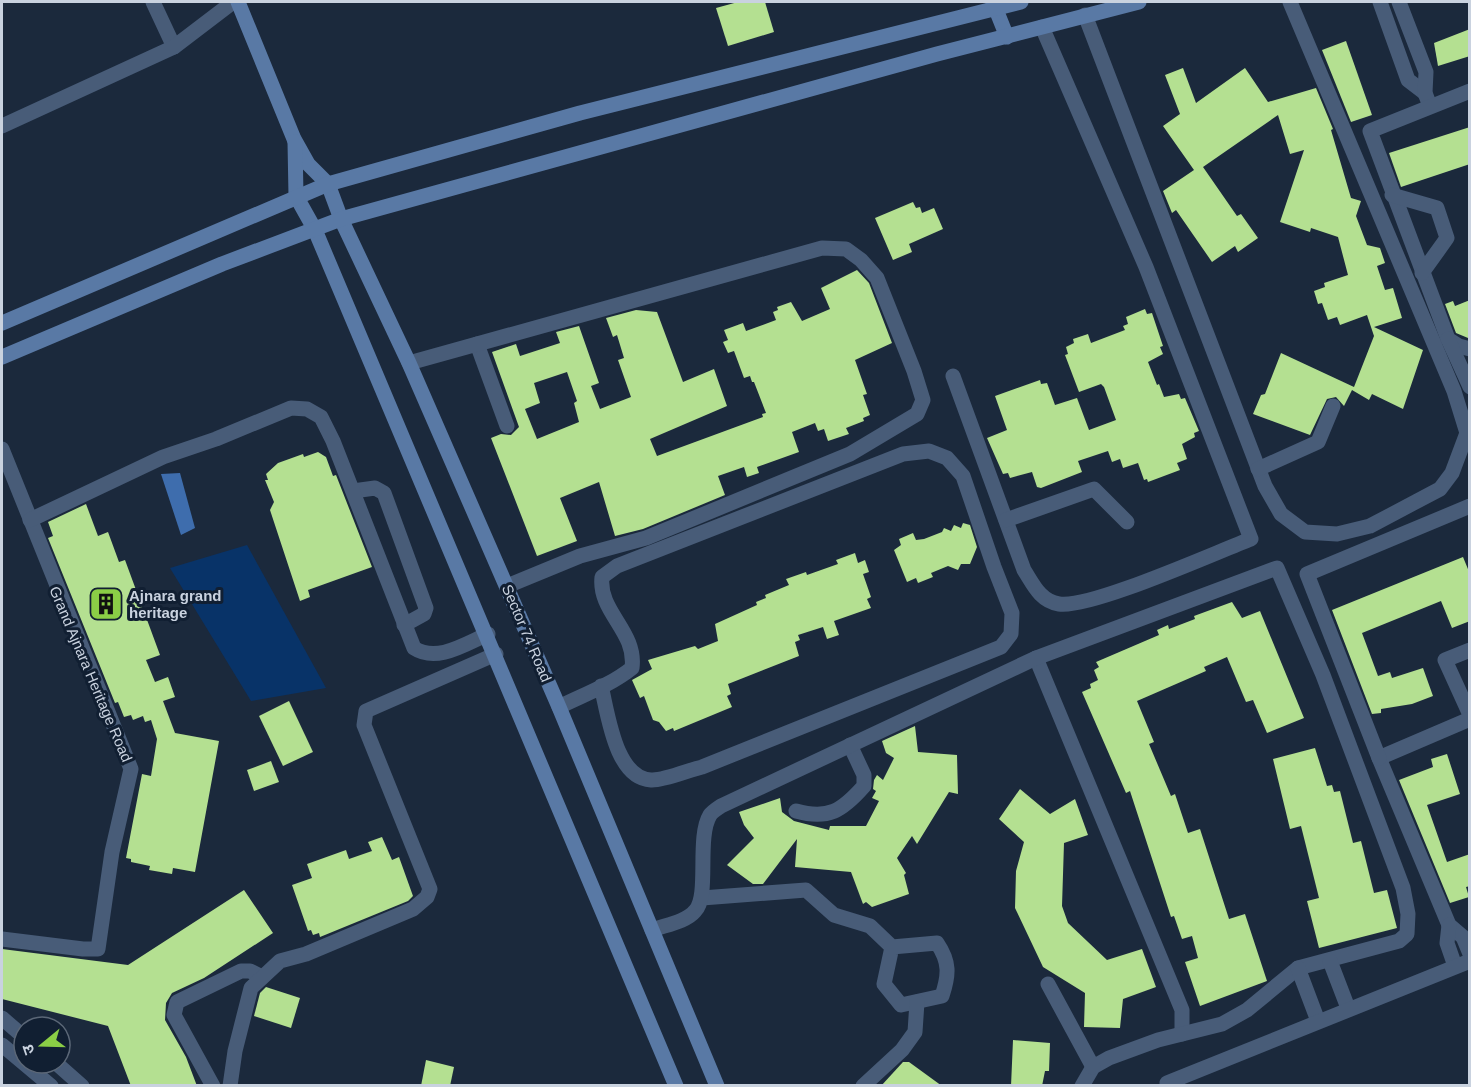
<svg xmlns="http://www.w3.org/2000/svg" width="1471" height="1087" viewBox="0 0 1471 1087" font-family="Helvetica,'Noto Sans Devanagari',sans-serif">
<rect width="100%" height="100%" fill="#1b293c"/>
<path fill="#083368" d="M247,545L326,688L251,701L170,568Z"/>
<path fill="#3e6dad" d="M180,473L195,528L181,535L161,474Z"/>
<g fill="#b4e091" fill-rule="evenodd">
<path d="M738,2H765L774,32L728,46L716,8Z"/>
<path d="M1470,29V56L1438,66L1434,43Z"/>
<path d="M1346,41L1372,115L1351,122L1322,50Z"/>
<path d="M1183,68L1196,103L1245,68L1268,102L1316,88L1333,129L1331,130L1351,198L1361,201L1356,216L1367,245L1380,248L1385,263L1377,266L1385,290L1393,288L1402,318L1374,327L1423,350L1403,409L1372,394L1369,400L1352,390L1344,406L1336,397L1327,399L1310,435L1253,414L1261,395L1265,394L1281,353L1354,387L1374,336L1367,315L1340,325L1337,317L1328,320L1322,303L1318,304L1314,291L1325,287L1324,283L1348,275L1338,237L1311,228L1310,232L1280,222L1304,150L1290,154L1278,115L1203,167L1237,216L1241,214L1258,238L1238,252L1235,246L1212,262L1176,210L1172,213L1163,191L1194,170L1163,126L1180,114L1165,75Z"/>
<path d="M1470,127V164L1401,187L1389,153Z"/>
<path d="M913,202L916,208L920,207L922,213L934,208L943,229L909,244L912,252L893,260L875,218Z"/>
<path d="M857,270L869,283L892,343L855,360L867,394L863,395L870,415L863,418L864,421L846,428L849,434L828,441L824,429L818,431L815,423L792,432L799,452L757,467L759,473L747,477L744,467L718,476L725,495L643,529L615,536L599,482L560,498L577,541L537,556L491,438L501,434L511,435L519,427L492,352L516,344L520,356L560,343L556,332L579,326L599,383L591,386L600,409L631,397L618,360L624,358L617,335L613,337L606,318L636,310L657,312L683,382L714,369L727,406L650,439L657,456L763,417L762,414L766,413L754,382H752L750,376L744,378L734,351L728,353L723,342L728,340L724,330L743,323L746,331L776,320L773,312L778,310L777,307L791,302L802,321L830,309L821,288ZM567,372L577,401L574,403L579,422L537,439L525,409L540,403L534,383Z"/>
<path d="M1470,300V337L1468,338L1456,333L1445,304L1453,301L1455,306Z"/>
<path d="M1145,309L1147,314L1152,313L1163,346L1160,347L1163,354L1148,362L1157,385L1159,384L1164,397L1179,394L1181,399L1185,398L1199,431L1194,433L1195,437L1182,444L1187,459L1177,463L1180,470L1148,482L1147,479L1144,480L1138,463L1123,468L1120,459L1112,462L1108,451L1078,461L1082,472L1041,488L1037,487L1032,472L1010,478L1008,473L1003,474L987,438L1007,430L995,396L1040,380L1041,384L1047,383L1055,405L1077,398L1089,430L1116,420L1104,387L1101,384L1079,392L1065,355L1068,354L1066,347L1074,343L1073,339L1088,334L1091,343L1125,330L1123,326L1128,324L1126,317Z"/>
<path d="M318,452L326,457L333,476L336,475L372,567L308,590L310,597L300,601L270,510L274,502L265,480H268L266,474L278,463L303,454L304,457Z"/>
<path d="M86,504L98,536L108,532L119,562L125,560L160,655L146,660L155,682L168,677L175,697L163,701L175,733L219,741L195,872L173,868L172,874L149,870L150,866L131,862V859L126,858L142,774L151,776L157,739L151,720L145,722L143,716L133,720L131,715L124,717L118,702L115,703L48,538L53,536L48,522Z"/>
<path d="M963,523L970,525L977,547L970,564H961L958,570L948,566L931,573L933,577L918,583L916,578L907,582L894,550L901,545L899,539L913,533L916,540L924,539L942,532L944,528L951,531L954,525L961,528Z"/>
<path d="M855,553L858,563L865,560L869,572L863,574L871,597L867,599L871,608L834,621L839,635L827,639L823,627L798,635L800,640L795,642L799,656L728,684L731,694L727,696L732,707L674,731L673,728L666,731L659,722L653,720L644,696L640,698L632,680L652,669L648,660L695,646L698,649L718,641L715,624L757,605L756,602L766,598L765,595L789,585L786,579L806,572L807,575L838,564L836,560Z"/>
<path d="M1463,557L1470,574V621L1452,628L1441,601L1362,633L1378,676L1390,672L1392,678L1423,668L1433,696L1412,704L1381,709V713L1372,714L1332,610Z"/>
<path d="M1232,602L1242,618L1260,611L1304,718L1267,733L1253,700L1246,702L1227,657L1204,667L1206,671L1137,701L1154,742L1149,744L1171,796L1175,794L1188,833L1200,829L1229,919L1245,914L1267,981L1200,1006L1185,962L1198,958L1192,936L1182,939L1174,916L1171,917L1130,791L1126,793L1082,692L1091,688L1090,684L1098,680L1094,670L1099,667L1096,662L1159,635L1157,630L1168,625L1169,629L1195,619L1194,616Z"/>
<path d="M289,701L313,752L283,766L259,716Z"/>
<path d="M915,726L918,752L957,755L958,794L949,792L917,844L912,836L897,858L906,873L904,875L909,894L872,907L866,902L863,904L851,872L795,867L797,839L763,884H753L727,865L754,838L744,825L739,812L780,798L782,812L794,821L829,830L830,826H866L879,801L872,798L876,791L873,789L874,780L877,775L883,780L894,758L886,753L882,741Z"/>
<path d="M1315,748L1327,786L1332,785L1334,792L1340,791L1353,843L1361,841L1374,893L1387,890L1397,928L1319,948L1307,901L1319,898L1301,826L1290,829L1273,759Z"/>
<path d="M1447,754L1460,794L1427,805L1447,862L1470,854V886L1466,887L1469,897L1450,903L1399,780L1433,767L1431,759Z"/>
<path d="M271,761L279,782L254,791L247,770Z"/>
<path d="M1020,789L1050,814L1075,799L1088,835L1064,843L1062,906L1068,923L1107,960L1142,949L1156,987L1123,999L1120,1028L1084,1027L1085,993L1043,967L1015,908L1016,871L1024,842L999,819Z"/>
<path d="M382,837L392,860L399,857L413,896L408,901L320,937L319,933L313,935L311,930L308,931L292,885L312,878L307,864L346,850L349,859L372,851L368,842Z"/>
<path d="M244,890L273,933L204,978L172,993L166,1003L165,1020L186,1057L197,1086H131L108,1026L2,999V949L128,965Z"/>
<path d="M266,987L300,998L291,1028L254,1016L260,993Z"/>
<path d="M1013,1040L1050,1043L1049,1071H1045L1042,1086H1011Z"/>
<path d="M426,1060L454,1067L450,1086H421Z"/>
<path d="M903,1062H909L942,1086H881Z"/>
</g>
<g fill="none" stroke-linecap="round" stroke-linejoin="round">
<g stroke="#485c78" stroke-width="15">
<path d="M153,2L174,47"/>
<path d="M1380,2L1408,80L1425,93"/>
<path d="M1399,2L1426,72L1425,93L1430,106"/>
<path d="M1085,15L1265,486L1281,514L1305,532L1337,534L1370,526L1440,489L1452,473L1467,433L1454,391L1290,2"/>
<path d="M1470,91L1370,131L1448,339L1459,346L1470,349"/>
<path d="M2,126L174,47L233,2"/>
<path d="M1392,195L1437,208L1447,238L1422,273"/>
<path d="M1448,339L1470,387"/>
<path d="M477,344L507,426"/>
<path d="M409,363L822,248L846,249L861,260L877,278L914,371L923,400L917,414L850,454L646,538L580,556L507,586"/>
<path d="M953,376L1024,570C1033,584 1040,601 1059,604C1090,609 1214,553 1251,539L1146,267L1042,27"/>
<path d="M2,449L131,769L112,852L98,949H83L2,939"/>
<path d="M1258,469L1318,442L1333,406"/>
<path d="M353,491L375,488L384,493L426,608L424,614L404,625"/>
<path d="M30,520L163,457L216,439L291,408L307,409L321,417L333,441L414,648C437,663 465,644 488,634"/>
<path d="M1006,520L1094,489L1127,522"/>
<path d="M1470,650L1445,660L1470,715"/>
<path d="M1036,658L1182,1010V1034"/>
<path d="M559,707C583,695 611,685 632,668C637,631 598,612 602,577L617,566L903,454L929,451L947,458L963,476L994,567L1012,613L1011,634L1001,647L702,767C689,770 663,781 651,780C615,778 608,713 601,686"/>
<path d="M1470,719L1379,758L1449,925L1463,937L1470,954"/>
<path d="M1379,758L1307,574L1470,506"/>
<path d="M796,811C828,820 842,811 864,786V775L850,745"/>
<path d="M702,898L806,890L834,915L870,926L892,947L884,984L901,1005L942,996C949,975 950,962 937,943L892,947"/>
<path d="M1449,925L1447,943L1455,966"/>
<path d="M652,930C665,925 686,922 695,911C710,896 696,838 710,815C712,812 718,808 721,806L1036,658L1277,568L1323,675L1403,888L1408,914L1407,934L1399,941L1298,968L1247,1010L1222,1024L1158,1040L1109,1058L1093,1067L1082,1086"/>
<path d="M1330,961L1348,1008"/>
<path d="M1298,968L1318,1021"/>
<path d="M1048,984L1093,1067"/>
<path d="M2,1018L24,1037"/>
<path d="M2,1045L51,1086"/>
<path d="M56,1063L82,1086"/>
<path d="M213,1086L174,1015L177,1002L241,971H250L262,977"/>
<path d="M230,1086L235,1051L251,988L280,961L306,954L413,909L427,897L430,889L364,725L366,711L496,654"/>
<path d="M863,1086L902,1050L915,1032L917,1002"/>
<path d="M1168,1086L1167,1083L1470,961"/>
</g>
<g stroke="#5979a5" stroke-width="15">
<path d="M238,2L294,139L308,164L328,184L341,219L409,363L559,707L717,1086"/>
<path d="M993,2L1007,37"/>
<path d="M295,142L296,196L315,230L676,1086"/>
<path d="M2,323L328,184L580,113L1021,2"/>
<path d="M2,357L222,264L341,219L937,54L1139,2"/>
</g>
</g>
<defs>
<symbol id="building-square" viewBox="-11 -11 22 22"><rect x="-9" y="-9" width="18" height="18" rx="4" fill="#8bce46" stroke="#111f32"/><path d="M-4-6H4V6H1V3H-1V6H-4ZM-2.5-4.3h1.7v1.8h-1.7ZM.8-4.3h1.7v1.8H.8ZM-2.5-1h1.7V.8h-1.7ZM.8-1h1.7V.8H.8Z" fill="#111"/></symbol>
</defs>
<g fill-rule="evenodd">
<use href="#building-square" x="87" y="585" width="38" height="38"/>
</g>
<g text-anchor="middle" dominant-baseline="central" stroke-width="6" stroke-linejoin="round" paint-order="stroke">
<g font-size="15" font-weight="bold" fill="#c9d2df" stroke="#111f32" text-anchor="start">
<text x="129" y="595">Ajnara grand<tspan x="129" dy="17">heritage</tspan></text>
</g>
<g font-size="15" fill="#c9d2df" stroke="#111f32">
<text transform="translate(527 633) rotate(67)">Sector 74 Road</text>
<text transform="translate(91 674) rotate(67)">Grand Ajnara Heritage Road</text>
</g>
</g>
<rect width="1471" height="1087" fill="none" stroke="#c9d2df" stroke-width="6"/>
<g transform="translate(42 1045) rotate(251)"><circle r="28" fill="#111f32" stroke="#5b6777" stroke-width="1.5"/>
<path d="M0-4.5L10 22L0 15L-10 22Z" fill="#8bce46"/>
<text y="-9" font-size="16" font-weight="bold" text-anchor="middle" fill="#c9d2df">उ</text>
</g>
</svg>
